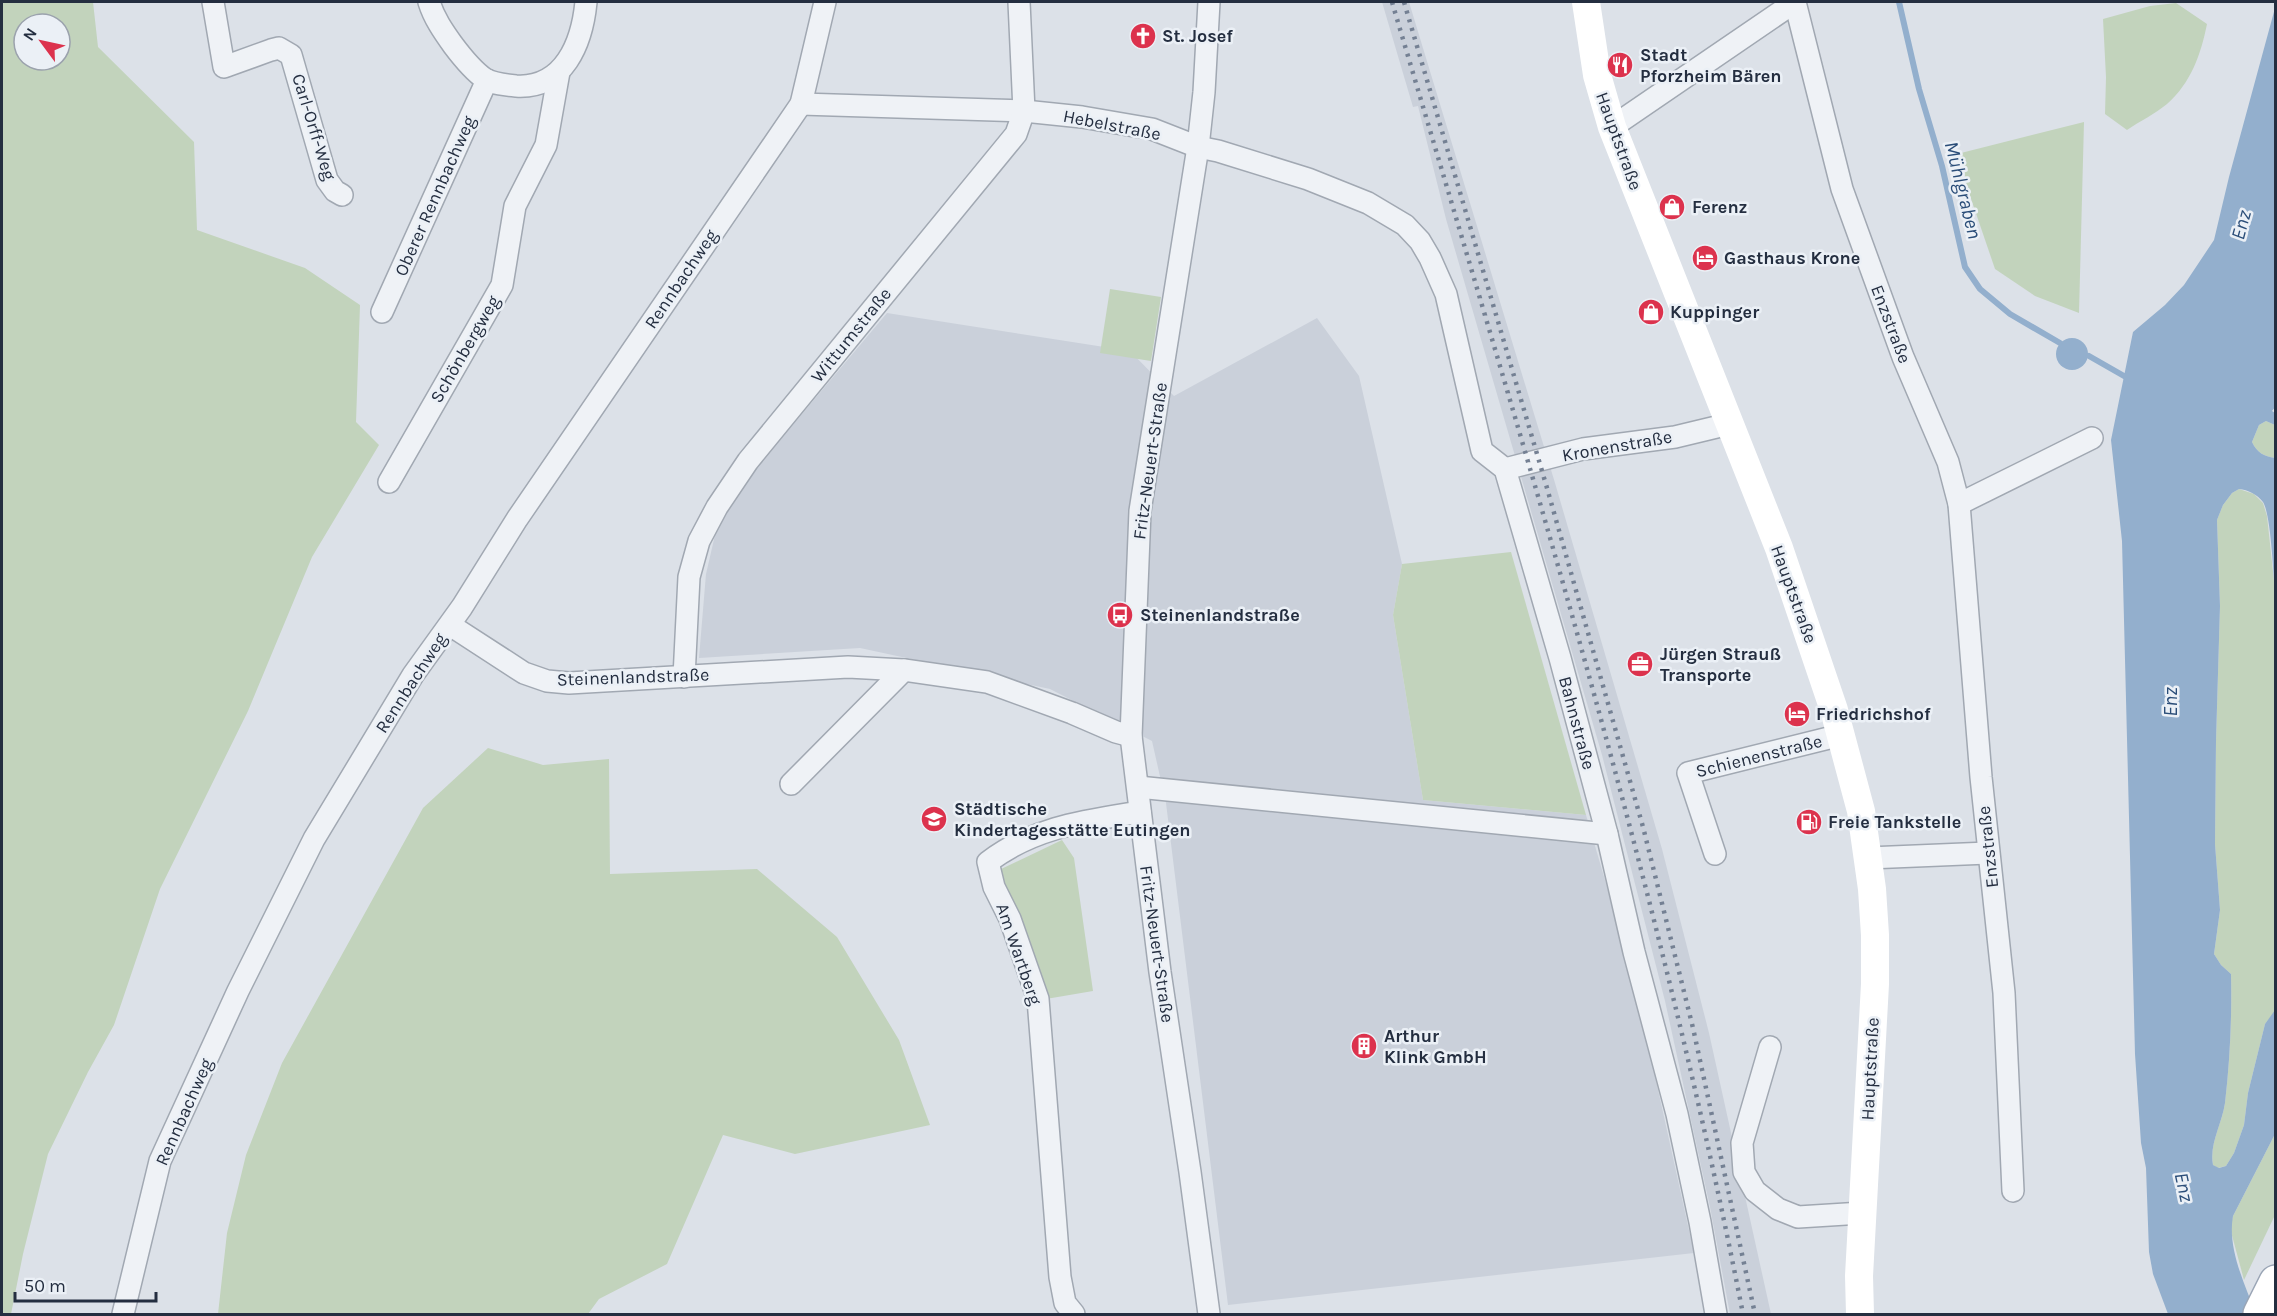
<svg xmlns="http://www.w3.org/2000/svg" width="2277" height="1316" viewBox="0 0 2277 1316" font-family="Karla,sans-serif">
<rect width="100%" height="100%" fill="#dce1e8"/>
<g fill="#cad0da">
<path d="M1382,2H1409L1555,483L1662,849L1709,1033L1771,1314H1730L1710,1207L1665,1001L1602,755L1446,219L1418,106L1413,107Z"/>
<path d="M887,313L1130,351L1174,396L1317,318L1359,376L1402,564L1393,615L1423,800L1586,815L1633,976L1694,1253L1228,1305L1166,803L1152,741L1050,689L860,648L699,658L706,574L718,522L759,465Z"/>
</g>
<g fill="#c2d3bc" fill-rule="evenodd">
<path d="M2,2H93L98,47L194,142L197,230L305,268L360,305L356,422L379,445L312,557L248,711L160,889L114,1025L88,1072L48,1154L23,1254L11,1314H2ZM24,24H60V60H24Z"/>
<path d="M2176,3L2207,24C2201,54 2191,83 2167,104C2155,114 2140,121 2127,130L2105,114L2106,77L2103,19L2150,6Z"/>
<path d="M2084,122L2079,313L2035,296L1995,269L1967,187L1961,153Z"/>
<path d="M1110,289L1161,297L1151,361L1100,353Z"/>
<path d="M2266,421L2275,425V458C2264,456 2257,453 2252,442L2259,425Z"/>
<path d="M2239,489L2254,494L2263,503L2267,516L2275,590L2276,1010L2265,1024L2248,1093L2244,1125L2234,1153L2226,1166L2218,1168L2213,1165C2209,1144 2222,1124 2225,1103C2230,1060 2232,1017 2231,974L2221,965L2214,954L2220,910L2215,844L2216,741L2220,606L2217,520L2223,505L2232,493Z"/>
<path d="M1511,552L1586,815L1423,800L1393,615L1402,564Z"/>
<path d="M488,748L543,765L609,759L610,874L757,869L837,937L899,1040L930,1125L795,1154L723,1135L667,1264L599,1299L588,1314H218L227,1233L246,1155L282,1063L423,808Z"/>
<path d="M1062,840L1074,858L1093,991L1046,999L1042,976L999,870Z"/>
<path d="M2275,1134V1215L2244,1280L2230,1228L2233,1216Z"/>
</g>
<g fill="#93afcd">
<path d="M2275,8L2276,406L2272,411L2275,413V425L2266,421L2259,425L2252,442C2257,453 2264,456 2275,458V590C2273,572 2271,515 2263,502C2257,494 2248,490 2239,489L2232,493L2223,505L2217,520L2220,606L2216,741L2215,844L2220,910L2214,954L2221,965L2231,974C2232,1017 2230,1060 2225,1103C2222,1124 2209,1144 2213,1165L2219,1168L2226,1166L2234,1153L2244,1125L2248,1093L2265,1024L2275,1010V1134L2233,1216C2227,1248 2245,1285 2256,1314H2168L2153,1274L2149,1252L2146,1168L2141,1143L2135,1054L2122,541L2111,440L2133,332L2165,305L2184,285L2214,240L2229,177Z"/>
<circle cx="2072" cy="354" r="16"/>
</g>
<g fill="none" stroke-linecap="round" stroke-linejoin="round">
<g stroke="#93afcd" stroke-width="6">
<path d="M1899,2L1919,89L1942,166L1965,267L1980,289L2010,314L2060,343"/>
<path d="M2089,356L2124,376"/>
</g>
<defs>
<g id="street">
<path d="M213,2L224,67L271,50L279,48L291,55L327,180L335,191L342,195"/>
<path d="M429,2C434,18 443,31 453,45C462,57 472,70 485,79C494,84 505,85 516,86C564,89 582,43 586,2"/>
<path d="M1795,2L1842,189L1903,357L1948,462L1959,504L1981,777L2004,993L2013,1191"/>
<path d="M801,104L1024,111L1082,117L1152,129L1198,147L1218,151L1308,179L1368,203L1405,225L1420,241L1430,258L1446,294L1482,451L1505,469L1560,658L1607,834L1634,952L1677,1114L1700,1222L1716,1314"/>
<path d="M1612,127L1795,2"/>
<path d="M382,312L487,80"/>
<path d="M1505,469L1583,449L1675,437L1729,424"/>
<path d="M389,482L502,285L515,206L546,145L559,72"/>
<path d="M1959,504L2092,438"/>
<path d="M450,625L524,673L547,681L569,683L848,667L904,670L987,682L1072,713L1116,732L1131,736"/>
<path d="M684,677L689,577L699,541L717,507L748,461L1016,134L1024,111L1019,2"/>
<path d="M791,784L904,670"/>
<path d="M1138,787L1607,834"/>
<path d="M1715,854L1688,773L1841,735"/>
<path d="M1868,858L1988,853"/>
<path d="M1770,1047L1742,1143L1744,1172L1755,1191L1778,1209L1798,1217L1862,1213"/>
<path d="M123,1314L160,1161L238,991L314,839L413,675L462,607L517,519L801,104L825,2"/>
<path d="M1074,1314L1065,1303L1060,1277L1038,999L1010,919L994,887L988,862C1034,827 1085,821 1140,812"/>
<path d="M1209,1314L1190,1172L1160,972L1131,736L1140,511L1198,147L1204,92L1209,2"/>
</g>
<path id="primary" d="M2260,1314L2276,1282"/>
</defs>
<use href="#street" stroke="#a1a8b2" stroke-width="24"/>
<use href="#primary" stroke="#9aa5b5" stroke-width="36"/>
<use href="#street" stroke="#eff2f6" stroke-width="21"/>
<path stroke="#fff" stroke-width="28" d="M1586,2L1597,75L1612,127L1779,548L1834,710L1861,811L1872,889L1875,935V984L1859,1276L1860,1314"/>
<use href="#primary" stroke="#fff" stroke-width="33"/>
<g stroke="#748093" stroke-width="4.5" stroke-dasharray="3 6" stroke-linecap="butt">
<path d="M1392,2C1520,436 1656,869 1743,1314"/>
<path d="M1404,2L1547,488L1643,827L1693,1028L1755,1314"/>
</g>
</g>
<defs>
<symbol id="church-disc" viewBox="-11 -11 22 22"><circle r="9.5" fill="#dc324d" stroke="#ebf0f6"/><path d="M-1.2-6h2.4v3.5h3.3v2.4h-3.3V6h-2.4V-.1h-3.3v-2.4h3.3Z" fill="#fff"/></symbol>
<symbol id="restaurant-disc" viewBox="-11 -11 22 22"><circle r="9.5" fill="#dc324d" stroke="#ebf0f6"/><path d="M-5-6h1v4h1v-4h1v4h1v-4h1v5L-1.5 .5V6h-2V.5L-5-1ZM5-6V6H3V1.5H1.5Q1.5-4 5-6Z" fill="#fff"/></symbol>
<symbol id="shop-disc" viewBox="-11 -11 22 22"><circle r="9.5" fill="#dc324d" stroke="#ebf0f6"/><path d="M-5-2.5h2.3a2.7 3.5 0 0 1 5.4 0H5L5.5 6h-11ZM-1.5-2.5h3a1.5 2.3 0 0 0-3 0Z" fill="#fff"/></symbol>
<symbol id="hotel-disc" viewBox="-11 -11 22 22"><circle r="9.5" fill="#dc324d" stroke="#ebf0f6"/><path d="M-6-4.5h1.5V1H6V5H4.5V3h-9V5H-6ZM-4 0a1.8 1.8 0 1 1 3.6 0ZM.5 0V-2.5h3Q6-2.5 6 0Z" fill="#fff"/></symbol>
<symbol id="bus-disc" viewBox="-11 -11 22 22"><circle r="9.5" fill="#dc324d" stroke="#ebf0f6"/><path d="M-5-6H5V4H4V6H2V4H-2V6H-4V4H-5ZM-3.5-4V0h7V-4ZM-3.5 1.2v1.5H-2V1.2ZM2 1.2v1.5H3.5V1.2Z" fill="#fff"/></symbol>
<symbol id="office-disc" viewBox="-11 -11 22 22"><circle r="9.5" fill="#dc324d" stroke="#ebf0f6"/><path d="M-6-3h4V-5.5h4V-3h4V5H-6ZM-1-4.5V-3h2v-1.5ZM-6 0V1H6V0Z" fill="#fff"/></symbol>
<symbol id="school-disc" viewBox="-11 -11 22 22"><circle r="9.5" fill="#dc324d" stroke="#ebf0f6"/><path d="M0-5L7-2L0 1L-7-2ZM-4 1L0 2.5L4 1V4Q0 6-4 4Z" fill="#fff"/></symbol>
<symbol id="fuel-disc" viewBox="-11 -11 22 22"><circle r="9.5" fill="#dc324d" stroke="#ebf0f6"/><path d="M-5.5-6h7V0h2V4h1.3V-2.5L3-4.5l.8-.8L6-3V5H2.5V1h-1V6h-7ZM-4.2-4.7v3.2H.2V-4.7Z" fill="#fff"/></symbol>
<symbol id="building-disc" viewBox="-11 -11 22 22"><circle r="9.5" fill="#dc324d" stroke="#ebf0f6"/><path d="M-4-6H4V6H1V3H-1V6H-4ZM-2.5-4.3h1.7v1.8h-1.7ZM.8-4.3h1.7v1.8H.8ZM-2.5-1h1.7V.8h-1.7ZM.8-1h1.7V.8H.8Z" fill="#fff"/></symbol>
</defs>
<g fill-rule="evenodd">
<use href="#church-disc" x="1128" y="21" width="30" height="30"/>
<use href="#restaurant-disc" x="1605" y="50" width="30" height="30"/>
<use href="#shop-disc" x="1657" y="192" width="30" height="30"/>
<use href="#hotel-disc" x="1690" y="243" width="30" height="30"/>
<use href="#shop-disc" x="1636" y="297" width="30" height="30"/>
<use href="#bus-disc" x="1105" y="600" width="30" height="30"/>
<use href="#office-disc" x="1625" y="649" width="30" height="30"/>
<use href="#hotel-disc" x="1782" y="699" width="30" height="30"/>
<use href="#school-disc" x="919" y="804" width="30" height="30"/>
<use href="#fuel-disc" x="1794" y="807" width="30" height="30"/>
<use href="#building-disc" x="1349" y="1031" width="30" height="30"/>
</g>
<g text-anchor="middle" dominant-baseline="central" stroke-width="5" stroke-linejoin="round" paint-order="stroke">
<g font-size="18" font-weight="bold" fill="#242e40" stroke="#ebf0f6" text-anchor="start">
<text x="1162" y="36">St. Josef</text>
<text x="1640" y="55">Stadt<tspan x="1640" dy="21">Pforzheim Bären</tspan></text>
<text x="1692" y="207">Ferenz</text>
<text x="1724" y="258">Gasthaus Krone</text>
<text x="1670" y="312">Kuppinger</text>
<text x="1140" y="615">Steinenlandstraße</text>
<text x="1660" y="654">Jürgen Strauß<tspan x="1660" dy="21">Transporte</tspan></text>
<text x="1816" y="714">Friedrichshof</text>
<text x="954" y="809">Städtische<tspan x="954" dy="21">Kindertagesstätte Eutingen</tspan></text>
<text x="1828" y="822">Freie Tankstelle</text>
<text x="1384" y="1036">Arthur<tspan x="1384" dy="21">Klink GmbH</tspan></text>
</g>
<g font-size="18" fill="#242e40" stroke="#ebf0f6">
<text transform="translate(1112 125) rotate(11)">Hebelstraße</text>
<text transform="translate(314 127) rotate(73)">Carl-Orff-Weg</text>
<text transform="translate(1619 141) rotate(70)">Hauptstraße</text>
<text transform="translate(435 196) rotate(-66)">Oberer Rennbachweg</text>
<text transform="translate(681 279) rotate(-56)">Rennbachweg</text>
<text transform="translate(1891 324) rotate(69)">Enzstraße</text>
<text transform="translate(851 335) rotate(-51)">Wittumstraße</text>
<text transform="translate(465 349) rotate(-60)">Schönbergweg</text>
<text transform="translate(1617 446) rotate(-10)">Kronenstraße</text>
<text transform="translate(1150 461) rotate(-82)">Fritz-Neuert-Straße</text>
<text transform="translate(1794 594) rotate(70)">Hauptstraße</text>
<text transform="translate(633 677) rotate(-2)">Steinenlandstraße</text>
<text transform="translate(411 683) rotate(-57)">Rennbachweg</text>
<text transform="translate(1577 723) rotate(75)">Bahnstraße</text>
<text transform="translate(1759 756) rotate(-14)">Schienenstraße</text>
<text transform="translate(1988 847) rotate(-96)">Enzstraße</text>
<text transform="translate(1157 944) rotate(82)">Fritz-Neuert-Straße</text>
<text transform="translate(1019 954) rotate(71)">Am Wartberg</text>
<text transform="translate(1870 1069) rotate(-87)">Hauptstraße</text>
<text transform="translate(184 1112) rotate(-66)">Rennbachweg</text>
</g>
<g font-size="20" font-style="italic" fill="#2a4d78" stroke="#ebf0f6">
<text transform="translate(1963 190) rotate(76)">Mühlgraben</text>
<text transform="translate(2241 225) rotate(-75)">Enz</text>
<text transform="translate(2170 702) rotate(-90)">Enz</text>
<text transform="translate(2184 1187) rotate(78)">Enz</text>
</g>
</g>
<rect width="2277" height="1316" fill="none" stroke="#242e40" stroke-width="6"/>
<g transform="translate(42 42) rotate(303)"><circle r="28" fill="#ebf0f6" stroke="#9ba2ad" stroke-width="1.5"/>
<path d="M0-4.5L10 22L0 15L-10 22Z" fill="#dc324d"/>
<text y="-9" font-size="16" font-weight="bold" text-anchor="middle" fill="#242e40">N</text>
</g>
<path d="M15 1292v9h141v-9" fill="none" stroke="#242e40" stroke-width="3"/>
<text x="24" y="1292" font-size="18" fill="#242e40" stroke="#ebf0f6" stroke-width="4.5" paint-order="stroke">50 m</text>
</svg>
